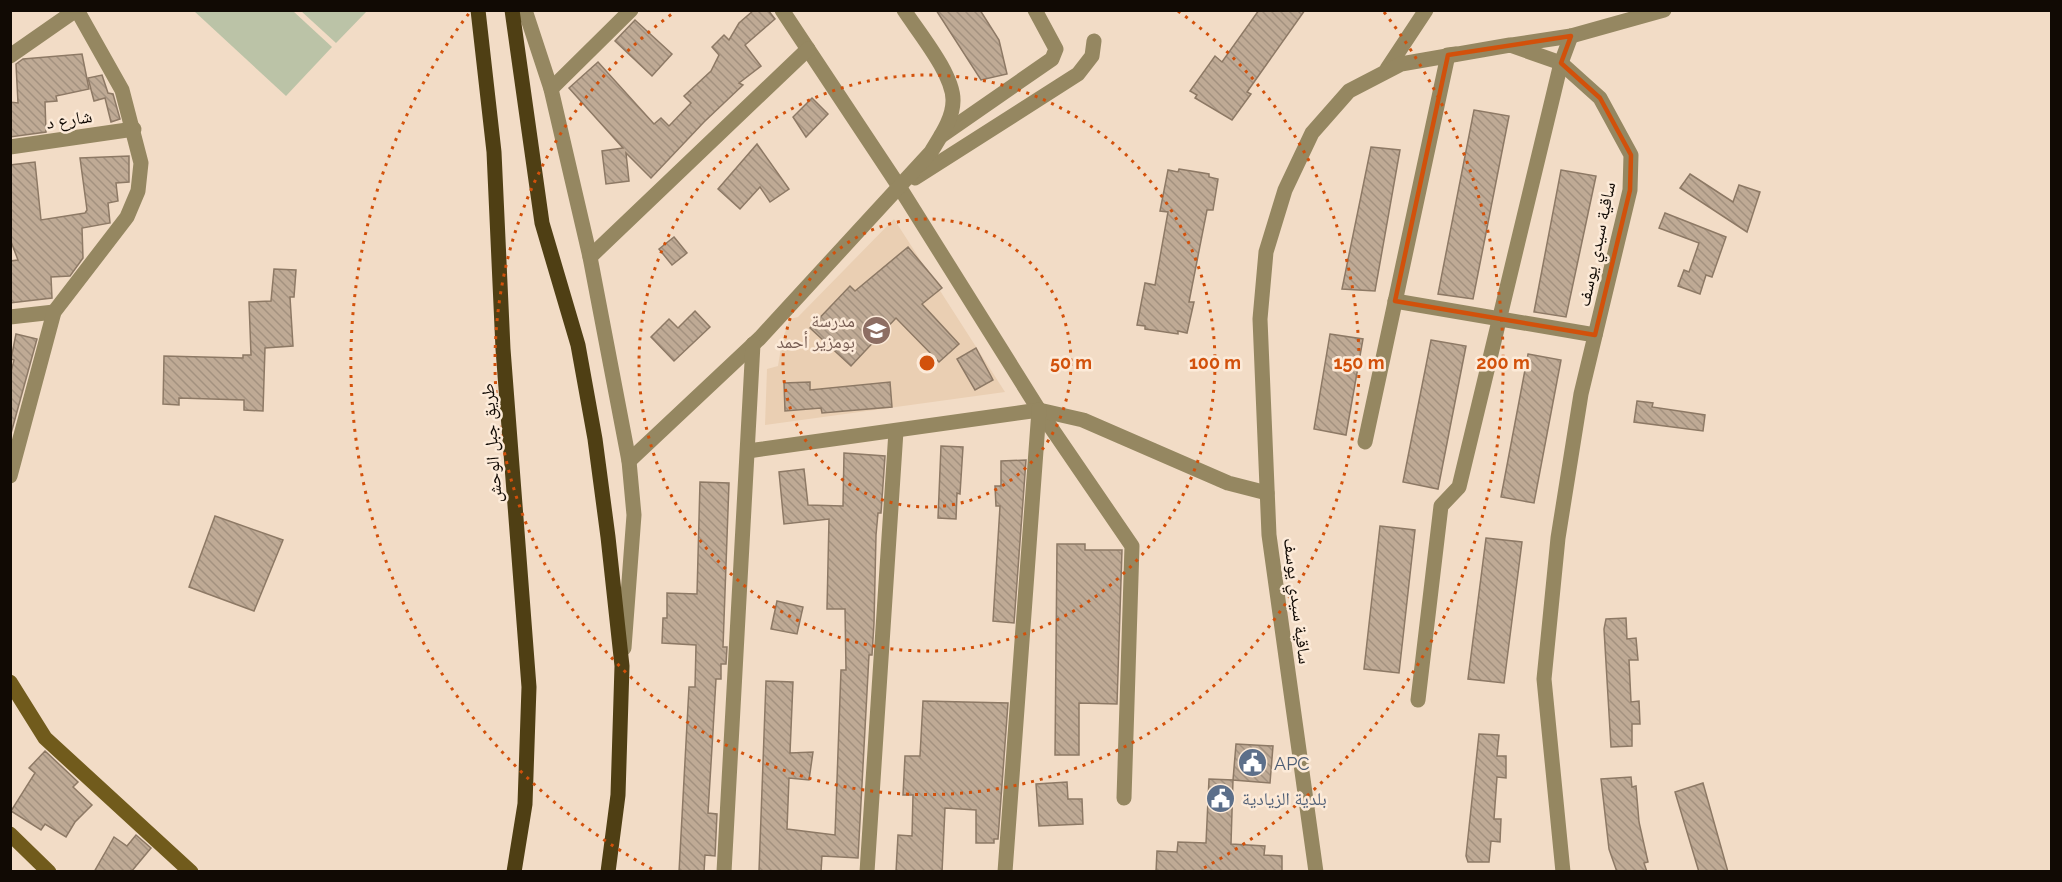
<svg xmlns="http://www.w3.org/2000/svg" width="2062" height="882" viewBox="0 0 2062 882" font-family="Raleway,'Noto Naskh Arabic',sans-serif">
<defs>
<pattern id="building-back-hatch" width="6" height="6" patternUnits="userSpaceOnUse" patternTransform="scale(1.5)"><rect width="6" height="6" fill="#bfaa95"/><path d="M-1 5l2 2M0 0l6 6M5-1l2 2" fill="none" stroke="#a3917f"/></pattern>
</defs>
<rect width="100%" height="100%" fill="#f2dcc6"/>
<path fill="#eacfb3" d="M894,219L1005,392L765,425L767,369L778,366L782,341L790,319L798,317Z"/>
<g fill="#bbc3a7">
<path d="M194,11H293L332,47L286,96Z"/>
<path d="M301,11H367L336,43Z"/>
</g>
<g fill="url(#building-back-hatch)" stroke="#8d7965" stroke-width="1.5">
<path d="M754,10H768L775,19L745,45L761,66L739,83L743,85L704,122L651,178L626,153L629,181L606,184L602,151L623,148L569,88L598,62L654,124L661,118L669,126L691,103L684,96L711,71L719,55L712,47L724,35L729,40L739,23Z"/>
<path d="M936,10H980L999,40L1007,74L981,80Z"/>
<path d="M1259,10H1305L1247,92L1251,94L1232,120L1195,98L1197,95L1190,91L1215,56L1222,62Z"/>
<path d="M635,20L672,54L652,76L615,41Z"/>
<path d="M82,54L89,89L56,96L57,101L45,102L46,132L10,137V102L18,103L16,64L23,59Z"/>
<path d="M102,75L108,93L113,94L120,119L111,122L105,98L94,101L88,78Z"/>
<path d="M812,98L828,114L806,137L793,117Z"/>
<path d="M1474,110L1509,116L1473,299L1438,294Z"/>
<path d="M757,144L789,189L770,202L760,187L740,209L718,189Z"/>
<path d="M1371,147L1400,150L1375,291L1342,289Z"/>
<path d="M129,156V182L116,183L118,201L108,203L110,223L82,228L83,258L70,276L51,277L52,298L10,303V261L18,260L10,239V165L35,162L41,220L85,213L87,210L80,158Z"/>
<path d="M1179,169L1209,174V177L1218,179L1213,210H1207L1189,302H1194L1187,333L1178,331V334L1145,329V326L1137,325L1145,283L1155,285L1168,212L1160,211L1168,170L1178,172Z"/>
<path d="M1561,170L1596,176L1566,317L1534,312Z"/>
<path d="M1690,174L1733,202L1739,185L1760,192L1747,232L1680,188Z"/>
<path d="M1665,213L1726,237L1712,277L1706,275L1700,294L1678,286L1684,270L1689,272L1699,243L1659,228Z"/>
<path d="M674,237L687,253L672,265L659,249Z"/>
<path d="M908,247L942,288L922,304L959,344L939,362L896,318L851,366L810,328L850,286L855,291Z"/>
<path d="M274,269L296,270L294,297H290L293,346L265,348L263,411L244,410V400L179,398V405L163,404L164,356L243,358V355H251L249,302L271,301Z"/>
<path d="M695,311L710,327L674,361L651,337L669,319L678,328Z"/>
<path d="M16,334L37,339L10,437V376L14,360L11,359Z"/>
<path d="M1330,334L1363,339L1346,435L1314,429Z"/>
<path d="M1431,340L1466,346L1438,489L1403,482Z"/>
<path d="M976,348L993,380L975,390L957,359Z"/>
<path d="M1528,354L1561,360L1534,503L1501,497Z"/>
<path d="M810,382V390L890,382L892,407L822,413L821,408L785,411L784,383Z"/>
<path d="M1637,401L1653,403L1652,407L1705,415L1703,431L1634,422Z"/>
<path d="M941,446L963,447L960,494L957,493L956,519L938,518Z"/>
<path d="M844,453L885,456L881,513H878L876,535L874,623L872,655H869L858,858L822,856L821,872L759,871L766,681L793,682L790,753L813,752L809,780L789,778L787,829L835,835L841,670H846L845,609H827L829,519L784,524L779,472L804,469L808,505L843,506Z"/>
<path d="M1026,460L1014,623L993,621L1000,506H996L995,486H1001V461Z"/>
<path d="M700,482L729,483L723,647H727L726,664H721V679H716L713,731L708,813L717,814L715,856L705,855L704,872H679L689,687H695L696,645L662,643L663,618H667V593L697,594Z"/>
<path d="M215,516L283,540L254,611L189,587Z"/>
<path d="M1380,526L1415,530L1399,673L1364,669Z"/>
<path d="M1486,538L1522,542L1504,683L1468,679Z"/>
<path d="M1057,544H1085V550H1122L1117,704L1079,703V755H1055Z"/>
<path d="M777,601L803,607L797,634L771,629Z"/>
<path d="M1626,618L1627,639L1636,638L1638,660H1629L1631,702L1639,701L1640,724H1632V746L1611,747L1604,629L1606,619Z"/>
<path d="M923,701L1008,703L998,839H994V843H976V810L945,808L942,872H896L898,835L912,836L913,795H903L905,756H920Z"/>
<path d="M1479,734L1499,735L1497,756H1506V778L1497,777L1494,819H1501L1500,842L1491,841L1489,862H1468L1466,856Z"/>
<path d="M1236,744L1273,746L1270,783L1233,780Z"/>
<path d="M45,751L78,782L73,787L92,805L75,822L66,837L45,824L41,830L11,811L35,773L29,768Z"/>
<path d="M1631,777L1632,787L1636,786L1639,822L1648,862L1644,863L1647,872H1617L1609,849L1601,779Z"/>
<path d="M1209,779L1233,780L1231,844L1265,846L1264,855L1282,856V872H1156L1157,851L1177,852L1178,842L1206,843Z"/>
<path d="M1067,782L1068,799H1082L1083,824L1039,826L1036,784Z"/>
<path d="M1703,783L1728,872H1699L1675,792Z"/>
<path d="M136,835L151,848L131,872H94L114,837L127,846Z"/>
</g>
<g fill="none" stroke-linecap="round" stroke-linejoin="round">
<g stroke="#958761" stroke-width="15">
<path d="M525,10L551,89L590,257L629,461L634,515L624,648"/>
<path d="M782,10L900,188L1039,410L1132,546L1124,798"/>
<path d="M1512,45L1571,36L1664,10"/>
<path d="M10,56L76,10"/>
<path d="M1387,69L1426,10"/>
<path d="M551,89L631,10"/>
<path d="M941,136L1052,59L1056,49L1035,10"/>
<path d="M10,147L134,129"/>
<path d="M915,178L1078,74L1092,56L1094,41"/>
<path d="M590,257L808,49"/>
<path d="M1395,301L1595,335"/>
<path d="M10,317L54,312"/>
<path d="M1365,442L1448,55L1456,54"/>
<path d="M748,451L1039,410L1083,420L1228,483L1267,493"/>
<path d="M629,461L760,338L931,152C940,137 953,119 953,101C954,75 919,33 904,10"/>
<path d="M10,476L54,312L127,217L138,191L141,163L122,90L77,10"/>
<path d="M1418,700L1441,506L1459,487L1561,63L1571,36"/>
<path d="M724,872L753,344"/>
<path d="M867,872L896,431"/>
<path d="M1005,872L1039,410"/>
<path d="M1316,872L1269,535L1260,319L1266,252L1285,190L1312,133L1349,91L1401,64L1510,45L1561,63L1600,98L1631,155L1630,190L1581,394L1558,538L1544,679L1563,872"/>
</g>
<g stroke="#715b1c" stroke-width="15">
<path d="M10,682L45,738L191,872"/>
<path d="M10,834L49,872"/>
</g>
<g stroke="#4f3f14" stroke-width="15">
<path d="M478,10L494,152L503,349L529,687L525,804L514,872"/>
<path d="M512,10L542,223L578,345L595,439L608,537L622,666L618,795L608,872"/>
</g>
</g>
<path fill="none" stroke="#d2510b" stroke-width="4.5" stroke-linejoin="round" d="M1571,36L1561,63L1600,98L1631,155L1630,190L1595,335L1395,301L1448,55Z"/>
<g fill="none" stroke="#d2510b" stroke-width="3" stroke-dasharray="3 6">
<circle cx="927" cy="363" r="144"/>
<circle cx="927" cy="363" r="288"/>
<path d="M1178 11A432 432 0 1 1 676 11"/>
<path d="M652 869A576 576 0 0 1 470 12M1384 12A576 576 0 0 1 1202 869"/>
</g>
<defs>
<symbol id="school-disc" viewBox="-11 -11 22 22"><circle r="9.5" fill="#8d6e63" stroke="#fcead8"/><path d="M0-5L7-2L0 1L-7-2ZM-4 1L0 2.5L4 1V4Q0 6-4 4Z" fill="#fff"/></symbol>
<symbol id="civic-disc" viewBox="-11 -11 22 22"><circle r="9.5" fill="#5c6f8a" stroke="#fcead8"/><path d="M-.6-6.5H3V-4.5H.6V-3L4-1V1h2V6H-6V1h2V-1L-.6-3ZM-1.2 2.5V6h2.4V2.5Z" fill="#fff"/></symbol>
</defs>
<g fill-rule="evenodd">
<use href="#school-disc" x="860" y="314" width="33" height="33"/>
<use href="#civic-disc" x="1236" y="746" width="33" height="33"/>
<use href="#civic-disc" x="1204" y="782" width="33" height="33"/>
</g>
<g text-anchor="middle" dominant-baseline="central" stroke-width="5" stroke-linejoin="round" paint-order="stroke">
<g font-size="18" fill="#110a04" stroke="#fcead8">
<text transform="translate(69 119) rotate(-9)">شارع د</text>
<text transform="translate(1596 244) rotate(-78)">ساقية سيدي يوسف</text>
<text transform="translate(491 443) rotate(-94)">طريق جبل الوحش</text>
<text transform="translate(1298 601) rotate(83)">ساقية سيدي يوسف</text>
</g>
<g font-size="18" fill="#785e54" stroke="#fcead8" text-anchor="end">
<text x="855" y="320">مدرسة<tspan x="855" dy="21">بومزير أحمد</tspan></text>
</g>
<g font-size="18" fill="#4e5e75" stroke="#fcead8" text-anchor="start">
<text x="1274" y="763">APC</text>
<text x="1242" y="798">بلدية الزيادية</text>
</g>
</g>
<circle cx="927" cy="363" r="9" fill="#d2510b" stroke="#fcead8" stroke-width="3"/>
<g font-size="18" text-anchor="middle" font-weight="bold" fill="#d2510b" stroke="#fcead8" stroke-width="5" stroke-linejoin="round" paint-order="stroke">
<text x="1071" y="369">50 m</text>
<text x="1215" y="369">100 m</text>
<text x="1359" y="369">150 m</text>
<text x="1503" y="369">200 m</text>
</g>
<rect width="2062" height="882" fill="none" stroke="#110a04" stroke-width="24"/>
</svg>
